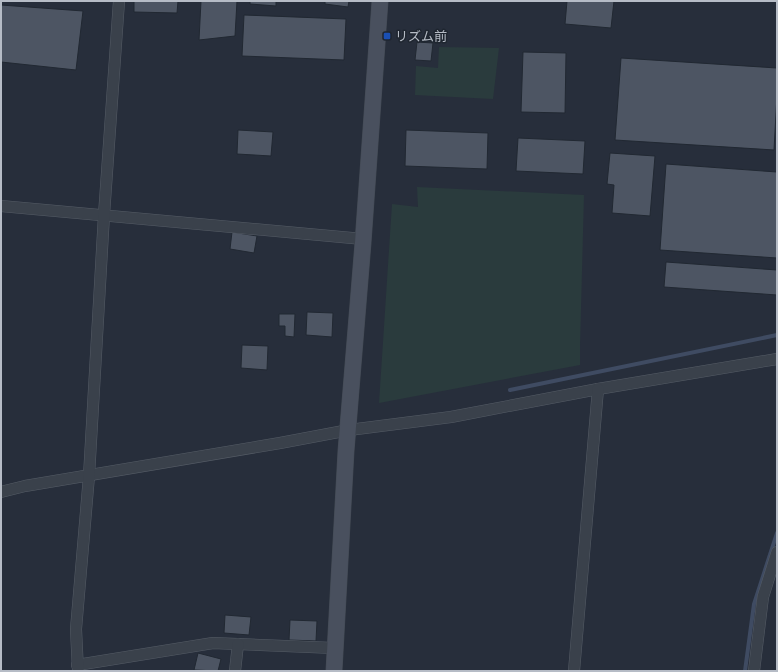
<svg xmlns="http://www.w3.org/2000/svg" width="778" height="672" viewBox="0 0 778 672" font-family="Roboto,'Noto Sans JP',sans-serif">
<rect width="100%" height="100%" fill="#272e3b"/>
<g fill="#2a3b3d">
<path d="M439,47L499,48L493,99L415,95L416,66L438,68Z"/>
<path d="M417,187L584,195L580,347V365L379,403L392,204L418,207Z"/>
</g>
<g fill="none" stroke-linecap="round" stroke-linejoin="round">
<g stroke="#3f4b62" stroke-width="4">
<path d="M510,390L777,335"/>
<path d="M745,671L754,604L777,533"/>
</g>
</g>
<g fill="#4d5563" stroke="#212832">
<path d="M134,1H178L177,13L134,12Z"/>
<path d="M201,1H237L235,36L199,40Z"/>
<path d="M250,1H276V6L250,4Z"/>
<path d="M325,1H349L348,7L325,4Z"/>
<path d="M567,1H614L611,28L565,24Z"/>
<path d="M1,5L83,11L76,70L1,62Z"/>
<path d="M244,15L346,19L344,60L242,56Z"/>
<path d="M417,42L433,43L431,61L415,60Z"/>
<path d="M523,52L566,53L565,113L521,112Z"/>
<path d="M621,58L777,68V95L774,150L615,140Z"/>
<path d="M238,130L273,132L271,156L237,154Z"/>
<path d="M406,130L488,133L487,169L405,166Z"/>
<path d="M518,138L585,141L583,174L516,171Z"/>
<path d="M610,153L655,156L650,216L612,213L614,185L607,184Z"/>
<path d="M666,164L777,172V258L660,250Z"/>
<path d="M232,232L257,236L254,253L230,249Z"/>
<path d="M666,262L777,270V295L664,287Z"/>
<path d="M307,312L333,313L332,337L306,335Z"/>
<path d="M279,314H295L294,337L285,336V326H279Z"/>
<path d="M242,345L268,346L267,370L241,368Z"/>
<path d="M225,615L251,617L249,635L224,633Z"/>
<path d="M290,620L317,621L316,641L289,640Z"/>
<path d="M198,653L221,659L218,671L194,670Z"/>
</g>
<g fill="none" stroke-linecap="round" stroke-linejoin="round">
<defs>
<g id="street">
<path d="M1,206L363,239"/>
<path d="M1,492L25,486L280,443L349,430L451,417L598,389L777,359"/>
<path d="M77,665L213,643L334,648"/>
<path d="M78,671L76,629L89,476L104,215L119,1"/>
<path d="M235,671L238,644"/>
<path d="M574,671L598,389"/>
<path d="M754,671L763,597L777,552"/>
</g>
<path id="secondary" d="M334,671L346,451L363,243L380,1"/>
</defs>
<use href="#street" stroke="#555c66" stroke-width="12"/>
<use href="#secondary" stroke="#434a54" stroke-width="17"/>
<use href="#street" stroke="#3a414b" stroke-width="11"/>
<use href="#secondary" stroke="#49505e" stroke-width="16"/>
</g>
<rect fill="#1a4fb4" stroke="#1f2630" stroke-width="1.5" x="383" y="32" width="8" height="8" rx="2"/>
<g text-anchor="middle" dominant-baseline="central" stroke-width="3" stroke-linejoin="round" paint-order="stroke">
<g font-size="13" fill="#b6bcc6" stroke="#1f2630" text-anchor="start">
<text x="395" y="36">リズム前</text>
</g>
</g>
<rect width="778" height="672" fill="none" stroke="#b6bcc6" stroke-width="4"/>
</svg>
